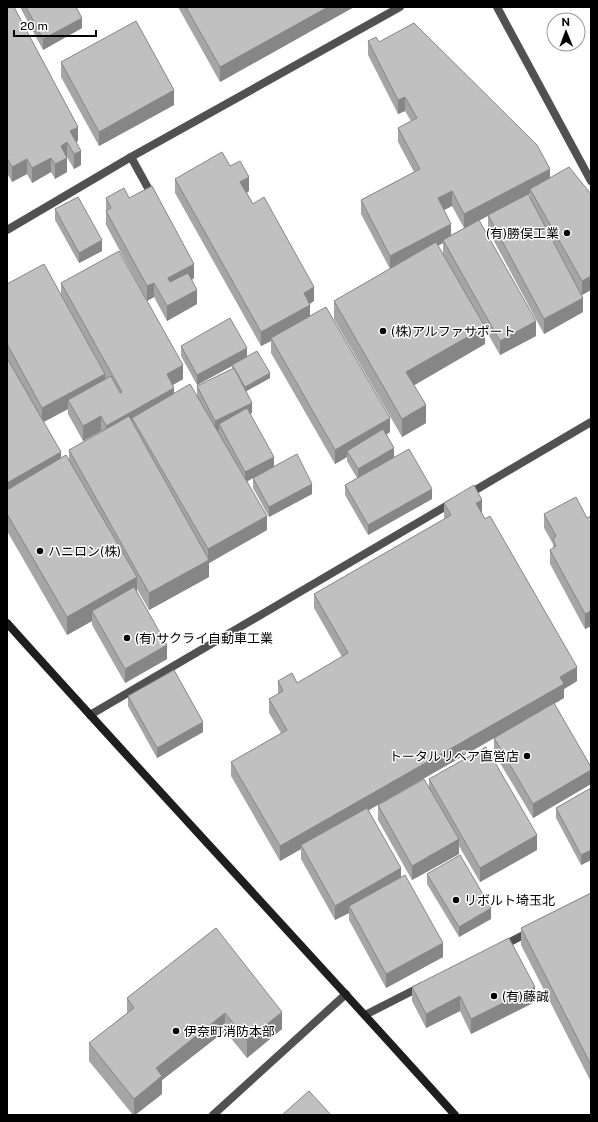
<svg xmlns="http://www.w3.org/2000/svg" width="598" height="1122" viewBox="0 0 598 1122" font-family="'Public Sans','Noto Sans JP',sans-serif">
<rect width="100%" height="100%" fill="#fff"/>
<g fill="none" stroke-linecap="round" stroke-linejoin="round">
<path stroke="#515151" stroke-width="8" d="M131,157L153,197"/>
<g stroke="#515151" stroke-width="8">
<path d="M497,7L591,181"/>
<path d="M7,230L131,157L400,7"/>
<path d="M467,495L591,422"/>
<path d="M90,715L453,502"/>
<path d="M502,946L531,931"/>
<path d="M365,1015L422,986"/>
<path d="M213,1115L346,994"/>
</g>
<path stroke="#1e1e1e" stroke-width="8" d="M7,623C155,788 307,950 455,1115"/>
</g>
<g fill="#a5a5a5" fill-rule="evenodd">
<path d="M7,7L78,141L76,142L81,165L74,169L67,157V172L55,179L51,172L32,183L27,174L12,182L7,173Z"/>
<path d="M20,7H76L82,28L43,50Z"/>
<path d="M178,7H354L220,82Z"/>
<path d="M368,41L379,42L550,178L591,290L582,295L583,312L544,334L488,230V216L479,221L536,336L500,355L485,329V344L414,385L426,423L402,437L334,319V301L390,269L361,214V200L414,172L398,142V128L411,121L405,111L398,114L368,55ZM530,194V199L528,195ZM452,206L464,228L451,235L444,210ZM443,243V254L438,246Z"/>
<path d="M61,62L174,105L99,146L61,77Z"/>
<path d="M230,166L249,191L247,193L253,204L314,301L310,304V315L390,432L386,435L394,457L432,499L368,535L345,495V485L357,478L347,461V457L335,464L271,353V341L261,346L175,193V179Z"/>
<path d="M106,198H129L194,278L192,280L197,304L167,321L154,297L147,301L106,225Z"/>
<path d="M55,209L102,251L79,263L55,220Z"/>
<path d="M61,283L183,379L173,385L174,393L197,396V386L232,369V366L197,385L181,356V346L247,357L270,378L246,391L252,413L250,414L274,467L312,494L269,517L253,488V478L247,482L267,530L209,563V577L149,610L137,589V593L167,659L125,683L92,625V621L67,635L7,531V284L61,295ZM68,409V414L83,441L101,431H102L69,450V461L61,458L43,422Z"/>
<path d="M444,503L482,514L577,681L564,689V698L554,704L591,767V784L533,818L494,753V738L368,810L401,877L443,957L386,988L349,920V913L335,920L301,859V849L280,861L231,776V762L281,733L269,713V699L278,694V681L297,683L342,657L314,608V594L445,519L444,517Z"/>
<path d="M544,514L587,518L591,516V626L585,629L550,564V550L553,548V544L544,528Z"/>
<path d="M128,696L203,732L157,758L128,706Z"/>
<path d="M429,779L537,850L480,882L459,846V854L412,880L378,820V805L429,788Z"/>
<path d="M591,788V860L581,865L556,818V808Z"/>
<path d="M427,874L491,919L459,937L427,884Z"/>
<path d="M591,893V1082L521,945V928Z"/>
<path d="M216,928L282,1029L247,1058L225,1031L162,1080V1094L135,1115H133L89,1061V1043L127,1013V998Z"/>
<path d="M412,987L535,1002L471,1034L460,1011L426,1028L412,1001Z"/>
</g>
<g fill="#868686">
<path d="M328,7H354L220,82V67Z"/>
<path d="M82,18V28L43,50V39Z"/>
<path d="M174,90V105L99,146V132Z"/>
<path d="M405,97V111L398,114V100Z"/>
<path d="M78,127V141L70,146V131Z"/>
<path d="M67,142V157L61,160V146Z"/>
<path d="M81,151V165L74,169V154Z"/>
<path d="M51,158V172L32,183V168Z"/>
<path d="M67,158V172L55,179V164Z"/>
<path d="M27,159V174L12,182V167Z"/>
<path d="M550,169V184L530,189V194L464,228V214Z"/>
<path d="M249,177V191L240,196V182Z"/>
<path d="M452,191V206L438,213V198Z"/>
<path d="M451,224V239L443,240V243L390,270V256Z"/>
<path d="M102,240V251L79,263V253Z"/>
<path d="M194,264V278L168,293V278Z"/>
<path d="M591,276V290L582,295V281Z"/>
<path d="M154,283V297L147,301V286Z"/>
<path d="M314,287V301L304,307V293Z"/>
<path d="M197,290V304L167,321V306Z"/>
<path d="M583,298V312L544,334V319Z"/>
<path d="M310,305V319L271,338V341L261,346V332Z"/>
<path d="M536,321V336L500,355V341Z"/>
<path d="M485,327V344L406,390V372Z"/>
<path d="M247,348V358L232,365V366L197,385V375Z"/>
<path d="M183,365V379L167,388V374Z"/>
<path d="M270,373V378L245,392V387Z"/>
<path d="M105,374V389L68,400V409L42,423V408Z"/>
<path d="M174,388V402L132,418V426L106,440V426Z"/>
<path d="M252,403V413L221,428L219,424V430L215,432V421Z"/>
<path d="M426,405V423L402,437V419Z"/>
<path d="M101,416V431L83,441V426Z"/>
<path d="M390,418V432L350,456L347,451V457L335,464V450Z"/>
<path d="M394,448V458L358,479V469Z"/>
<path d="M61,452V467L7,497V483Z"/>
<path d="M274,457V467L245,482V472Z"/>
<path d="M312,484V494L269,517V507Z"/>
<path d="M432,489V499L368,535V525Z"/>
<path d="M482,500V514L476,518V503Z"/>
<path d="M267,516V530L209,563V577L149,610V593L208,560V549Z"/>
<path d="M137,577V595L92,611V621L67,635V617Z"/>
<path d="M591,611V626L585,629V614Z"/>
<path d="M167,645V659L125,683V669Z"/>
<path d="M577,667V681L564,689V698L303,848L301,845V849L280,861V846Z"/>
<path d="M203,722V732L157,758V748Z"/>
<path d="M591,770V784L533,818V804Z"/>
<path d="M537,835V850L480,882V868Z"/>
<path d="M459,839V854L412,880V866Z"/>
<path d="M591,850V860L581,865V855Z"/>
<path d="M401,868V883L349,906V913L335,920V906Z"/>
<path d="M491,908V919L459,937V927Z"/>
<path d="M443,943V957L386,988V974Z"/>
<path d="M535,987V1002L471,1034V1019Z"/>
<path d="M460,996V1011L426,1028V1014Z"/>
<path d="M282,1012V1029L247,1058V1040Z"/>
<path d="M225,1013V1031L162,1080V1094L135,1115H134V1099L156,1068Z"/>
</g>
<g fill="#c0c0c0" stroke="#868686">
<path d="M7,7H14L78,127L70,131L81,151L74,154L67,142L61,146L67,158L55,164L51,158L32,168L27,159L12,167L7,158Z"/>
<path d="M26,7H76L82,18L43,39Z"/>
<path d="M186,7H328L220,67Z"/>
<path d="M136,21L174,90L99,132L61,62Z"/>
<path d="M414,23L537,145L550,169L464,214L452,191L438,198L451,224L390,256L361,200L420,169L398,128L417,118L405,97L398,100L368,41L376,37L379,42Z"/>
<path d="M222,152L230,166L240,161L249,177L240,182L253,204L264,197L314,287L304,293L310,305L261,332L175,179Z"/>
<path d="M569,167L591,194V276L582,281L530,189Z"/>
<path d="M152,186L194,264L168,278L170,282L188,273L197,290L167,306L154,283L147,286L106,211L111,208L106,198L124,188L129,198Z"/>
<path d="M528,194L583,298L544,319L488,215Z"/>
<path d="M78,197L102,240L79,253L55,209Z"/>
<path d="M479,220L536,321L500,341L443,240Z"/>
<path d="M436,242L485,327L406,372L426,405L402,419L334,301Z"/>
<path d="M119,251L183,365L167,374L174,388L106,426L101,416L83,426L68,400L111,376L120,393L122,392L61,283Z"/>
<path d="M44,264L105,374L42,408L7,344V284Z"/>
<path d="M326,307L390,418L335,450L271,338Z"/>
<path d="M230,318L247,348L197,375L181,346Z"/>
<path d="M257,351L270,373L245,387L234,368L232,365Z"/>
<path d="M7,358L61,452L7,483Z"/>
<path d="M234,368L252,403L215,421L197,386Z"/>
<path d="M190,384L267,516L208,549L132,418Z"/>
<path d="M247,408L274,457L245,472L219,424Z"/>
<path d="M129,416L209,560L149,593L69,450Z"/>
<path d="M383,429L394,448L358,469L347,451Z"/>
<path d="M409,449L432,489L368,525L345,485Z"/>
<path d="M297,454L312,484L269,507L253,478Z"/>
<path d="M66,455L137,577L67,617L7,514V490Z"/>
<path d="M474,485L482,500L476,503L485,519L490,516L577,667L560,677L564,684L280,846L231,762L287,730L269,699L283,691L278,681L292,673L297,683L348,653L314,594L451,515L444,503Z"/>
<path d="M576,497L587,518L591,516V611L585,614L550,550L556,546L553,539L556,536L544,514Z"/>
<path d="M134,587L167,645L125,669L92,611Z"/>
<path d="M174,670L203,722L157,748L128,696Z"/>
<path d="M554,703L591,767V770L533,804L494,738Z"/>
<path d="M486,747L537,835L480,868L429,779Z"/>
<path d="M424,779L459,839L412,866L378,805Z"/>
<path d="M591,788V850L581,855L556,808Z"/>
<path d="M367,808L401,868L335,906L301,845Z"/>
<path d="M460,855L491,908L459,927L427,874Z"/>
<path d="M405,875L443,943L386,974L349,906Z"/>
<path d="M591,893V1065L521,928Z"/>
<path d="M216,928L282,1012L247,1040L225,1013L156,1068L162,1076L134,1099L89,1043L134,1008L127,998Z"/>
<path d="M509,938L535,987L471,1019L460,996L426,1014L412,987Z"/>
<path d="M309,1091L331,1115H282Z"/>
</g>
<g fill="#000" stroke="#fff" stroke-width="1.5">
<circle cx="567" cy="233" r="4"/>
<circle cx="383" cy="331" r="4"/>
<circle cx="40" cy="551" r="4"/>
<circle cx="127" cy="638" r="4"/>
<circle cx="527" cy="756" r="4"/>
<circle cx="456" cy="900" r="4"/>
<circle cx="494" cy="996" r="4"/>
<circle cx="176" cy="1031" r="4"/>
</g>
<g text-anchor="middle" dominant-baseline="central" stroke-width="3" stroke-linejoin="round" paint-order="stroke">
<g font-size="13" fill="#000" stroke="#fff" text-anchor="start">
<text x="559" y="233" text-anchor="end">(有)勝俣工業</text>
<text x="391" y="331">(株)アルファサポート</text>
<text x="48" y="551">ハニロン(株)</text>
<text x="135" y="638">(有)サクライ自動車工業</text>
<text x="519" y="756" text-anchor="end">トータルリペア直営店</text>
<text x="464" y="900">リボルト埼玉北</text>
<text x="502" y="996">(有)藤誠</text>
<text x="184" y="1031">伊奈町消防本部</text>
</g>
</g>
<rect width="598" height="1122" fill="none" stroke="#000000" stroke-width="16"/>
<g transform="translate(566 32) rotate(359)"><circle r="19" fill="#ffffff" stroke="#999999"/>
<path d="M0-3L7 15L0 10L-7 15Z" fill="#000000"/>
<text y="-6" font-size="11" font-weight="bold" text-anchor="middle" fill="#000000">N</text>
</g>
<path d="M14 30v6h82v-6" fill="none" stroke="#000000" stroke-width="2"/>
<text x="20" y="30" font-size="12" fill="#000000" stroke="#ffffff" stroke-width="3" paint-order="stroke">20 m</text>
</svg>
